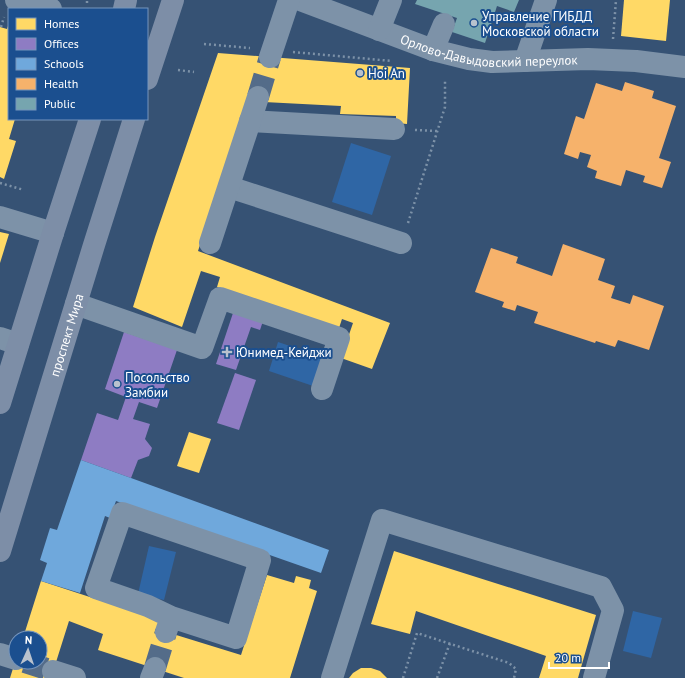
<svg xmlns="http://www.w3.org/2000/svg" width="685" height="678" viewBox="0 0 685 678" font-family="'PT Sans',sans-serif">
<rect width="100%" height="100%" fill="#365274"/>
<g fill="#2f66a5">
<path d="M351,143L391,156L372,215L332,202Z"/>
<path d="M278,342L326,358L316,387L269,371Z"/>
<path d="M149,546L176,552L164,600L138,594Z"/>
<path d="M633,611L662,618L651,658L623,651Z"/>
</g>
<g fill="#ffd966">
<path d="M624,0H670L666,41L621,36Z"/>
<path d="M9,23V119H15L9,139L16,141L4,179L0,177V27L7,29Z"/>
<path d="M218,53L410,68L407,124L396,123V116L340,114L341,106L264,102L248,97L198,251L390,323L372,369L341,358L353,323L342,319L339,328L217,287L220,277L201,271L182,327L133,307L155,237Z"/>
<path d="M0,232L9,234L0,263Z"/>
<path d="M189,432L211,439L199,473L177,466Z"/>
<path d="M394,551L596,615L578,678H539L546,656L416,611L410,634L371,624Z"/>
<path d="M267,575L294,583L296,576L311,580L309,588L317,591L290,678H184L98,650L103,634L69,621L51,678H10L15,662H40V638H23L41,581L163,621L160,630L241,655Z"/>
<path d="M361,668H371L380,671L387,678H349L353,673Z"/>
</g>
<g fill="#8e7cc3">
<path d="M234,310L263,321L260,330L251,327L236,370L216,364Z"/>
<path d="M124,332L177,350L157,408L139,402L133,419L150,424L145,439L152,448L149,456L138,460L131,478L81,460L97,413L118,420L126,397L105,389Z"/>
<path d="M235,373L256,380L239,430L217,423Z"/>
</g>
<path fill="#6fa8dc" d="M81,460L131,478L329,550L321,573L116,501L110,518L105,516L80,593L41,581L47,563L40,560L50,528L57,530Z"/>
<g fill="#f6b26b">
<path d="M625,82L654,91L652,98L676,106L659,158L671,162L662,188L643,182L645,176L626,170L621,186L595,178L597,171L587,167L591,155L580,152L578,159L564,154L576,116L584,119L596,83L622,91Z"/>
<path d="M563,244L605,259L598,280L615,286L611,298L630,304L633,295L664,306L649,350L618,340L615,347L596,341L595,343L534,323L538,312L517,305L515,311L502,307L504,302L475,292L491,248L518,257L516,263L552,276Z"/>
</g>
<path fill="#76a5af" d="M417,0H519L514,12L497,6L485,43L452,32L457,18L415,4Z"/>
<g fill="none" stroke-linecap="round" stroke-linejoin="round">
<g stroke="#546c89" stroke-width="22" stroke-dasharray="22 11" stroke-linecap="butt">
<path d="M258,97L270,57"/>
<path d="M25,662L53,671"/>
<path d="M155,668L166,632"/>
</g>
<g stroke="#7d92a8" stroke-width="2.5" stroke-dasharray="2 3" stroke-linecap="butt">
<path d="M87,3V0"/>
<path d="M1,27L4,17"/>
<path d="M613,39L616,0"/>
<path d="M204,44L250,48"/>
<path d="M293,52L392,61"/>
<path d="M178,70L194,72"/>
<path d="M415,130L437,131"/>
<path d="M0,183L24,190"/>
<path d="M408,223L445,107V79"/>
<path d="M403,678L417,633L509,663L516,669L514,678"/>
<path d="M437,678L450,643"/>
</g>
<g stroke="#7d92a8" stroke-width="22">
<path d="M16,0L51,9"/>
<path id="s1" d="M300,0L433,50L469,59L492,62L588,59L636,61L685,67"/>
<path d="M379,30L391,0"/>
<path d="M433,50L444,24"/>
<path d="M270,57L289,0"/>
<path d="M525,61L546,0"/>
<path d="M250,121L394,129"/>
<path d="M229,187L401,243"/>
<path d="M0,217L53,233"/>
<path d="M210,243L258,97"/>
<path d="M76,304L202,348L220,298L339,338L322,389"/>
<path d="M0,338L18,344"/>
<path d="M166,632L171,617L236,638L260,560L122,513L96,588L148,606L171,617"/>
<path d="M0,654L16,659"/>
<path d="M53,671L75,678"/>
<path d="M151,678L155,668"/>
<path d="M332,678L382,520L601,587L613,610L594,678"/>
</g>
<g stroke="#7d8ea7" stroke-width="22">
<path d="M124,9L126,0"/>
<path d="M147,79L173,0"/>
<path d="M0,403L53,233L90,119"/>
<path id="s2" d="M0,551L94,245L134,119"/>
</g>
</g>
<g fill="#b9c2ce" stroke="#1b4f8f" stroke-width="1.5">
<circle cx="474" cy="23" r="4"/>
<circle cx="360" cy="73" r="4"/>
<path d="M225 346h4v4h4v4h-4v4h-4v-4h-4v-4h4z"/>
<circle cx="117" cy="384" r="4"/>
</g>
<g text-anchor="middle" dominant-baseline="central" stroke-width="4" stroke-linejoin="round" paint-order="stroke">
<g font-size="13" fill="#fff" stroke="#1b4f8f" text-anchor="start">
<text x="482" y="16">Управление ГИБДД<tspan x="482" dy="15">Московской области</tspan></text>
<text x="368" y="73">Hoi An</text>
<text x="236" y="352">Юнимед-Кейджи</text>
<text x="125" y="377">Посольство<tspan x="125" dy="15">Замбии</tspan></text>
</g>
<g font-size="13" fill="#fff" stroke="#1b4f8f">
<text stroke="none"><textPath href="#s1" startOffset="198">Орлово-Давыдовский переулок</textPath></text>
<text stroke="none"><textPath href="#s2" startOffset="226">проспект Мира</textPath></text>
</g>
</g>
<rect x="8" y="8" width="140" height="112" fill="#1b4f8f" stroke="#7695bc"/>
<rect x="16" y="18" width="20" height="12" fill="#ffd966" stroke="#7695bc"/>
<text x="44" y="28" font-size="12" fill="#ffffff">Homes</text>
<rect x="16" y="38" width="20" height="12" fill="#8e7cc3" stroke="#7695bc"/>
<text x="44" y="48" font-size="12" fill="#ffffff">Offices</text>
<rect x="16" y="58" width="20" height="12" fill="#6fa8dc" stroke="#7695bc"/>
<text x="44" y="68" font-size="12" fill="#ffffff">Schools</text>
<rect x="16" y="78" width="20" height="12" fill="#f6b26b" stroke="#7695bc"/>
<text x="44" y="88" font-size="12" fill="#ffffff">Health</text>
<rect x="16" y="98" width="20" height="12" fill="#76a5af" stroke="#7695bc"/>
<text x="44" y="108" font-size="12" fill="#ffffff">Public</text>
<g transform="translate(28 650) rotate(3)"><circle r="19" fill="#1b4f8f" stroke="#7695bc"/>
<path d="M0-3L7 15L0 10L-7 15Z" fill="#b9c2ce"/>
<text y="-6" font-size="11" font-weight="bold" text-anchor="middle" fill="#ffffff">N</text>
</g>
<path d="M549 662v6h60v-6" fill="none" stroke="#ffffff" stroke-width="2"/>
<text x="555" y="662" font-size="12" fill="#ffffff" stroke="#1b4f8f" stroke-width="3" paint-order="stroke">20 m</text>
</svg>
